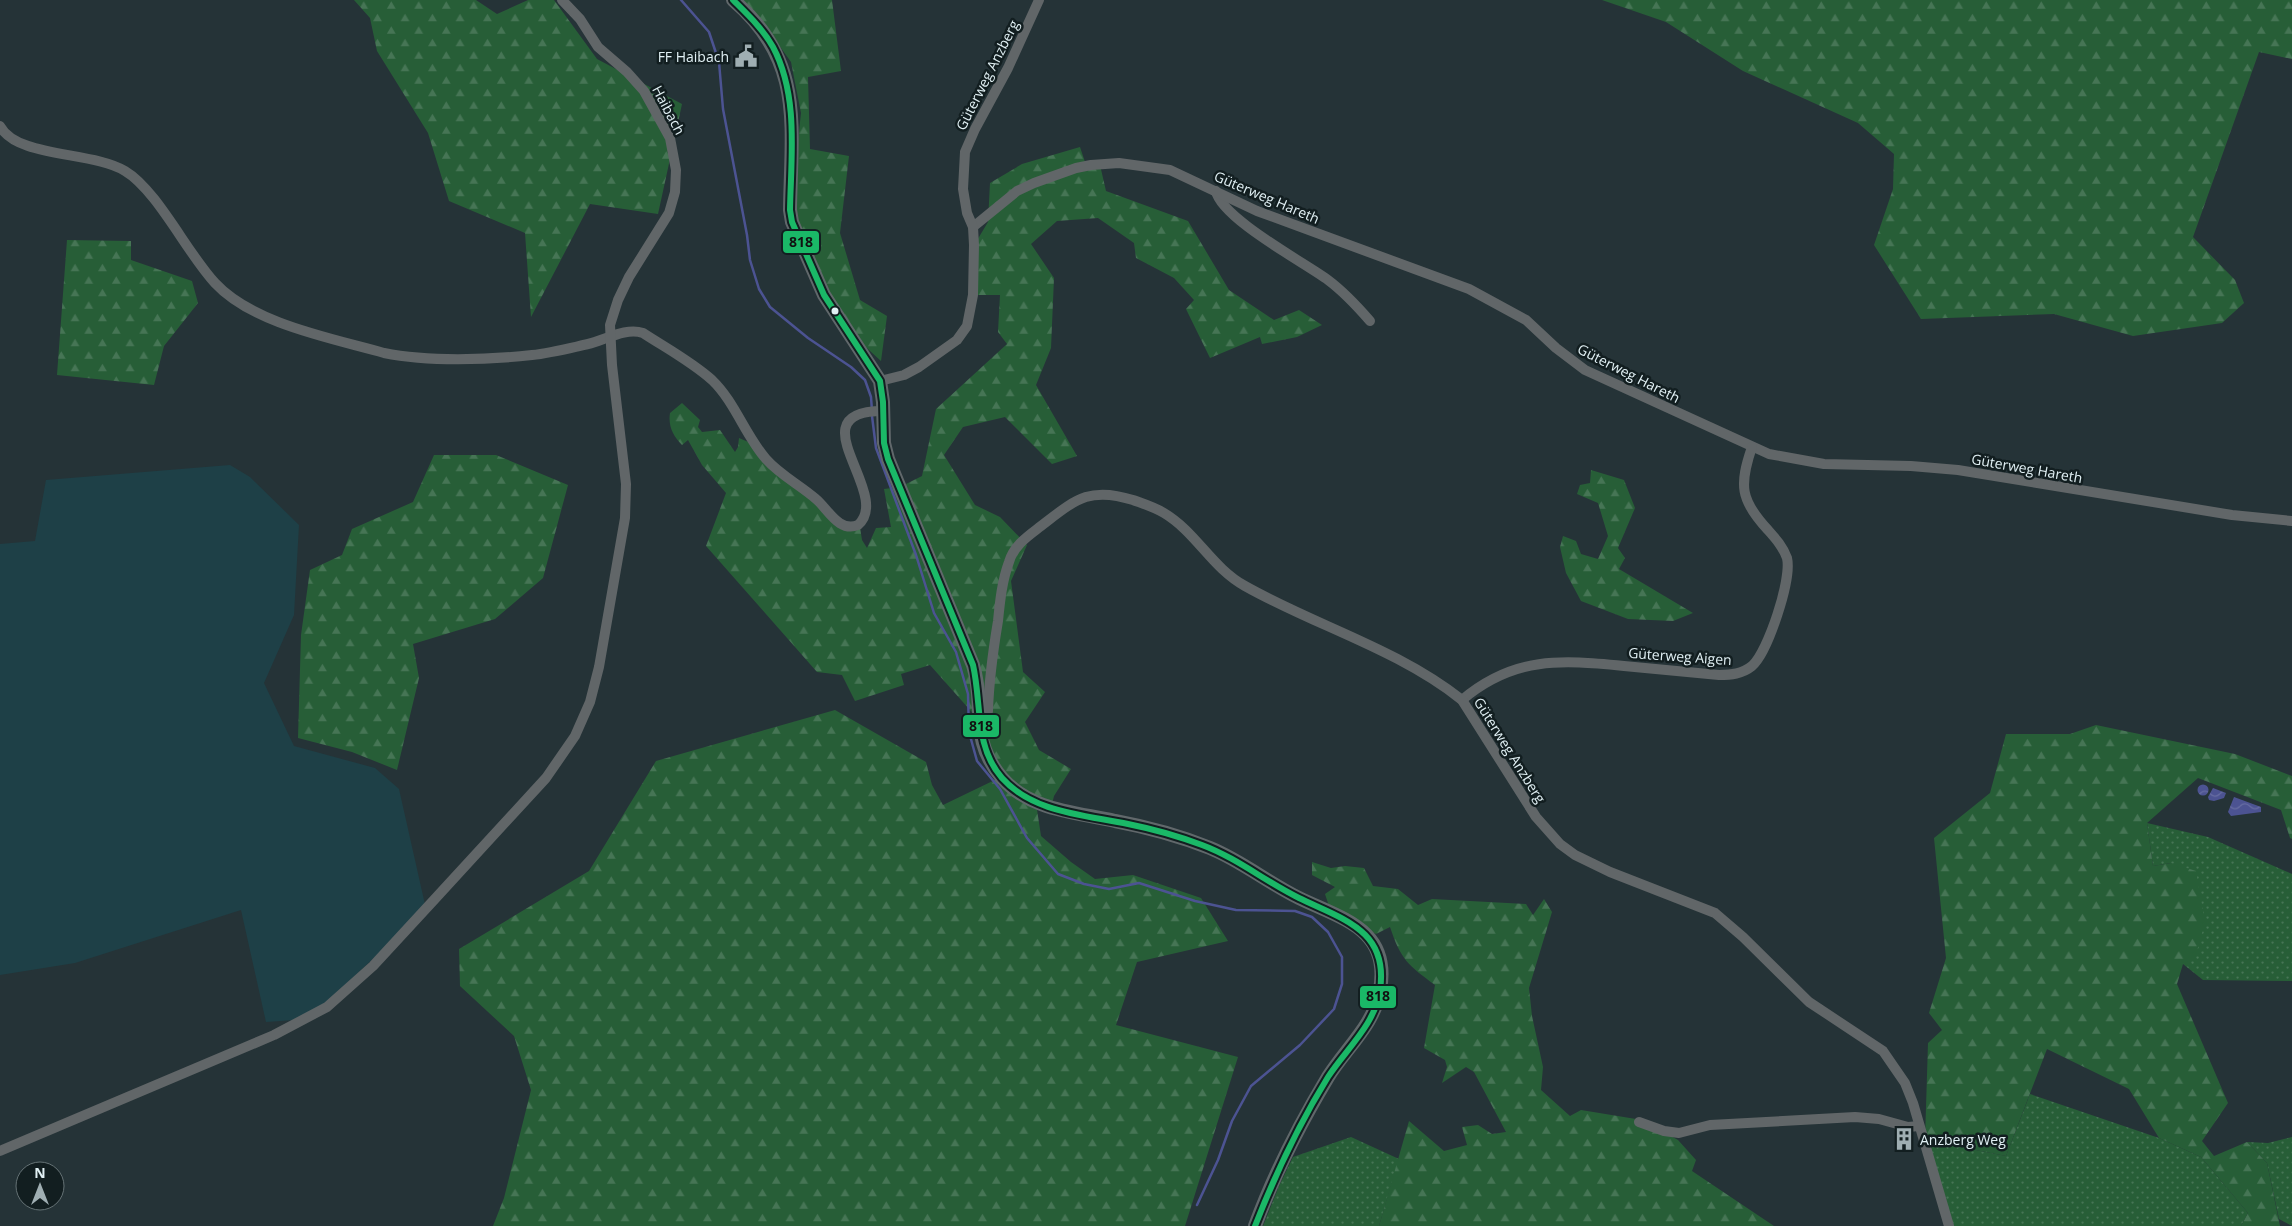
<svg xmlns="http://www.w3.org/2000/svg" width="2292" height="1226" viewBox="0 0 2292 1226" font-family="'Open Sans',sans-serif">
<defs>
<pattern id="grass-dots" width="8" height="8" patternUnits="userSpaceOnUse" patternTransform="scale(1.25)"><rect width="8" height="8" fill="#275e37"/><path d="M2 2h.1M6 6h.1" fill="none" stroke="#467555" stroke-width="1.8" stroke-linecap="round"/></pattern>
<pattern id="forest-firs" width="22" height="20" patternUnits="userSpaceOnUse" patternTransform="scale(1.25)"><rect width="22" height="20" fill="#275e37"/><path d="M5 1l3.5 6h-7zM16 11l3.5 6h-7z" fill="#467555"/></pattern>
<pattern id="water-waves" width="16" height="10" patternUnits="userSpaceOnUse" patternTransform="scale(1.25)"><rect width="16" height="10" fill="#4c5392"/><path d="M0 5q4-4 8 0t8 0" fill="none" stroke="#666ca2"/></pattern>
</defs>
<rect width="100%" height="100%" fill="#253337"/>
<path fill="#1e4047" d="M230,465L250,477L299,525L294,615L264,683L294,746L375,768L399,789L426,909L309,1019L266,1022L241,910L75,963L0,975V544L35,541L46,480Z"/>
<g fill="url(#grass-dots)">
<path d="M2147,823L2208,837L2292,874V981L2203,980L2183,964L2171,863L2153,866Z"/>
<path d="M2030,1094L2159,1138L2201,1157L2248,1213L2241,1226H1951L1925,1140L2006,1156Z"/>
<path d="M1351,1137L1399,1159L1379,1226H1263L1279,1186L1293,1157Z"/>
<path d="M2292,1137V1226L2279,1219L2267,1163L2247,1142L2268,1143Z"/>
</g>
<g fill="url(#forest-firs)">
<path d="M354,0H476L497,14L528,0H554L597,59L682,104L658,214L590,204L531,317L525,233L449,201L428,133L377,51L370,18Z"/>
<path d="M742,0H832L841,71L808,77L810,149L849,156L840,233L860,300L887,316L881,361L858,340L832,302L795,220L793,187L801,113L791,62L771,34Z"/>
<path d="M1602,0H2292V59L2259,52L2193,237L2235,280L2244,303L2222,323L2133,336L2054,314L1921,319L1874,245L1893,189L1894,154L1858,123L1743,71L1666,22Z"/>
<path d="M1080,147L1086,165H1100L1106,191L1188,221L1229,290L1274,320L1299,310L1322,325L1297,337L1262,344L1260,337L1210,358L1186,309L1194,300L1174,278L1136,258L1134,243L1098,218L1057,221L1031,244L1054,278L1051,348L1036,385L1077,456L1052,464L1005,417L963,427L944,455L975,505L1000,517L1027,545L1011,581L1023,672L1045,692L1025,722L1039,750L1071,769L1054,796L1051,808L1036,803L1041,836L1071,862L1095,879L1133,875L1201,898L1228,941L1137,962L1116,1025L1238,1057L1185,1226H493L504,1198L531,1090L514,1036L460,986L459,949L589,871L656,761L835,710L926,762L932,785L943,805L1001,777L978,719L930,665L901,674L904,685L855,701L842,675L817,672L706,546L726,493L702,465L688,440L682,445C673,436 668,426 670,413L682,403L700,420L698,427L702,432L720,430L735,452L738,447L739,438L753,444L846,524L859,521L862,540L867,548L876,528L891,527L884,489L900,487L922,476L936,409L1007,344L998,332L1000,295H974L976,242L988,222L990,183L1022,164Z"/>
<path d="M67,240L131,241V260L192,281L198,303L164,346L154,385L57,375Z"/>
<path d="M434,455H496L568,485L543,578L495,619L413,644L419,678L397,770L352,752L298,738L301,635L310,570L342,555L352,529L413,502Z"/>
<path d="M1591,470L1624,480L1635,508L1618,548L1625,558L1619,569L1693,613L1673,621L1628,619L1581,601L1566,573L1560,547L1563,536L1576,541L1581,554L1598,559L1608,536L1598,503L1577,494L1580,485L1590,483Z"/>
<path d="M2096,725L2235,754L2292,776V839L2290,838L2281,810L2198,778L2147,823L2153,866L2171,863L2196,871L2205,923L2195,958L2183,964L2177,984L2228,1103L2202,1141L2214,1156L2247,1142L2267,1163L2280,1226H2241L2248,1213L2201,1157L2159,1138L2129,1089L2047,1049L2006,1156L1925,1140L1928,1043L1942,1030L1929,1013L1946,958L1934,838L1990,793L2006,734H2070Z"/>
<path d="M1312,862L1331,868L1345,866L1364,868L1373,886L1398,889L1418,905L1432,899L1526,904L1533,915L1544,899L1552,912L1529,988L1532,1016L1543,1067L1541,1090L1570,1116L1581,1110L1642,1120L1678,1140L1696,1160L1692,1171L1774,1226H1379L1409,1121L1444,1151L1467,1145L1462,1127L1478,1125L1492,1134L1506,1132L1474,1072L1466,1067L1442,1083L1447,1067L1445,1060L1424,1048L1435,985C1408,965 1401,960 1390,927L1376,934L1329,906L1325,894L1335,887L1312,875Z"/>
</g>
<g fill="url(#water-waves)">
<circle cx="2203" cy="790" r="5.5"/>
<path d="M2213,788L2226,793L2224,798L2214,801L2209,800L2208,797Z"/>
<path d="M2234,797L2261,807V812L2231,816L2228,812Z"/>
</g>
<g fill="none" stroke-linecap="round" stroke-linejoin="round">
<g stroke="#4c5392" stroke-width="2.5">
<path d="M681,0L709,32L719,62L723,109L747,235L750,260L759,289L770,307L808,338L851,367L865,380L871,397L872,411"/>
<path d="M872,416L876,448L916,555L934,613L956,652L968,694L969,732L977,761L1000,789L1027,838L1058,874L1084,884L1109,889L1139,883L1195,901L1236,910L1295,911L1312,917L1328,932L1342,957V984L1334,1009L1300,1045L1251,1086L1232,1121L1218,1160L1197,1205"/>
</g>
<g stroke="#616668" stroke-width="10">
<path d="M0,126C17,158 92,151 125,171C157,190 187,253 215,283C253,324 331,338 384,353C428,362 488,360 532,355C551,353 570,348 588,344C605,340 626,327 643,333C666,348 692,362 712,380C735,402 745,435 766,459C780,475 800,485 816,499C828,509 839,533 858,525C894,494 794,411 883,411"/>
<path d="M1216,191C1221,218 1305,263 1328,280C1344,292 1357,306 1370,321"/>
<path d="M973,227L1017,191L1034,183L1076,168L1091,165L1119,163L1170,170L1257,211L1469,289L1526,320L1556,348L1585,370L1769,454L1824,464L1911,466L1958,470L2232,515L2292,521"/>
<path d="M880,381L904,375L919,367L957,340L967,326L973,295L974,245L973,227L967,213L963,189L965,152L975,129L1008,68L1039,0"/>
<path d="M1462,700C1514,656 1561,660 1624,666C1656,669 1688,672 1719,675C1731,675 1742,674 1752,666C1768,652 1792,579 1787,558C1783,547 1776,539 1768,530C1740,500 1739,485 1752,447"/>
<path d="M978,719L983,718L988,711C989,681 993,651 998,621C1000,601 1002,581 1009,562C1014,545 1028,536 1041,526C1075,500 1089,486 1133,500C1144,504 1154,507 1164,513C1196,532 1212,568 1245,586C1316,626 1398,649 1462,700L1536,817L1560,844L1575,855L1610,872L1715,913L1743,937L1809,1002L1883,1051L1905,1083L1913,1103L1949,1226"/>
<path d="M1639,1122L1664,1131L1679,1133L1710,1125L1855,1117L1879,1119L1908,1127L1919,1126"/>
<path d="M0,1151L274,1035L327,1007L373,966L433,901L546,778L575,736L590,702L599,667L625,518L626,484L612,365L610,325L618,300L629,277L669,213L675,192L676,170L670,138L644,91L627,72L598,47L580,19L562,0"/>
</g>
<path stroke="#61686b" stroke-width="14" d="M733,0C805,61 791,126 790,210L792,222L824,295L880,381L883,402L884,443L888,459L973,665C986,707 968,738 1002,778C1031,811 1075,812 1115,821C1147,827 1180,836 1210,848C1242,861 1268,883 1299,898C1342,919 1391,929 1380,990C1375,1024 1346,1048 1328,1077C1301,1122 1273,1177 1255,1226"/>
<defs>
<path id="bus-1" d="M733,0C748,15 763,29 773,47C799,96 791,156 790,210L792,222L824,295L880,381L883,402L884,443L888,459L973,665C982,704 974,746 1002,778C1033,813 1086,815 1128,824C1153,829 1178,836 1202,845C1237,858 1266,882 1299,898C1342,919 1389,930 1380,990C1375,1025 1346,1049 1328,1077C1299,1124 1275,1175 1255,1226"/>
</defs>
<use href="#bus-1" stroke="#121e20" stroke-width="10"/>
<use href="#bus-1" stroke="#1ab867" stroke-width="6"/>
</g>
<defs>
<symbol id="civic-bare" viewBox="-9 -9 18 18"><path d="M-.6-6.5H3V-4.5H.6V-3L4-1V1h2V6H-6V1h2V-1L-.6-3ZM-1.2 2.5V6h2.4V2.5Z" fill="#9faeb2" stroke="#121e20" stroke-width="2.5" paint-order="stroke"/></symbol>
<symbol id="building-bare" viewBox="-9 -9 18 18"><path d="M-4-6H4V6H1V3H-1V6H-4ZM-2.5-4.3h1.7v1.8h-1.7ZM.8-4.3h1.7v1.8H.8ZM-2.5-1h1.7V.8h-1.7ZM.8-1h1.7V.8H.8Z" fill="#9faeb2" stroke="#121e20" stroke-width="2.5" paint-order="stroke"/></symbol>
</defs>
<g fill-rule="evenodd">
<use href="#civic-bare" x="730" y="40" width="32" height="32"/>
<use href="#building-bare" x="1888" y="1123" width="32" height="32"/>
</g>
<circle fill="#e1f0f4" stroke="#121e20" stroke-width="2" cx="835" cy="311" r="4.5"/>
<g text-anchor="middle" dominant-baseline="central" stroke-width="5" stroke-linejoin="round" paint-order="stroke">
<g font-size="14" fill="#e1f0f4" stroke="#121e20" text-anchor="end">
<text x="729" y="56">FF Haibach</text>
<text x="1920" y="1139" text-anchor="start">Anzberg Weg</text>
</g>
<g font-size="14" fill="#e1f0f4" stroke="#121e20">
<text transform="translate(987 75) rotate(-63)">Güterweg Anzberg</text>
<text transform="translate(669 110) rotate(62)">Haibach</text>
<text transform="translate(1267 197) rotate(23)">Güterweg Hareth</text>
<text transform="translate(1629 373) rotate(27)">Güterweg Hareth</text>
<text transform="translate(2027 468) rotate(10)">Güterweg Hareth</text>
<text transform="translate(1680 656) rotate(4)">Güterweg Aigen</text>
<text transform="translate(1510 750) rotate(58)">Güterweg Anzberg</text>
</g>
</g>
<g stroke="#121e20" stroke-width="2">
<rect x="782" y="230" width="38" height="24" rx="5" fill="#1ab867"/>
<rect x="962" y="714" width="38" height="24" rx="5" fill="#1ab867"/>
<rect x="1359" y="985" width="38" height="24" rx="5" fill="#1ab867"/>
</g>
<g font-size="14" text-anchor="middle" font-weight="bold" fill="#111">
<text x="801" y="247">818</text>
<text x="981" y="731">818</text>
<text x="1378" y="1001">818</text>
</g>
<g transform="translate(40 1186)"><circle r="24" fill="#121e20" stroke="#657275"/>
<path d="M0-4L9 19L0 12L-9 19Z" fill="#9faeb2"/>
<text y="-8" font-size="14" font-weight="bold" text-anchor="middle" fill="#e1f0f4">N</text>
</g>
</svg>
